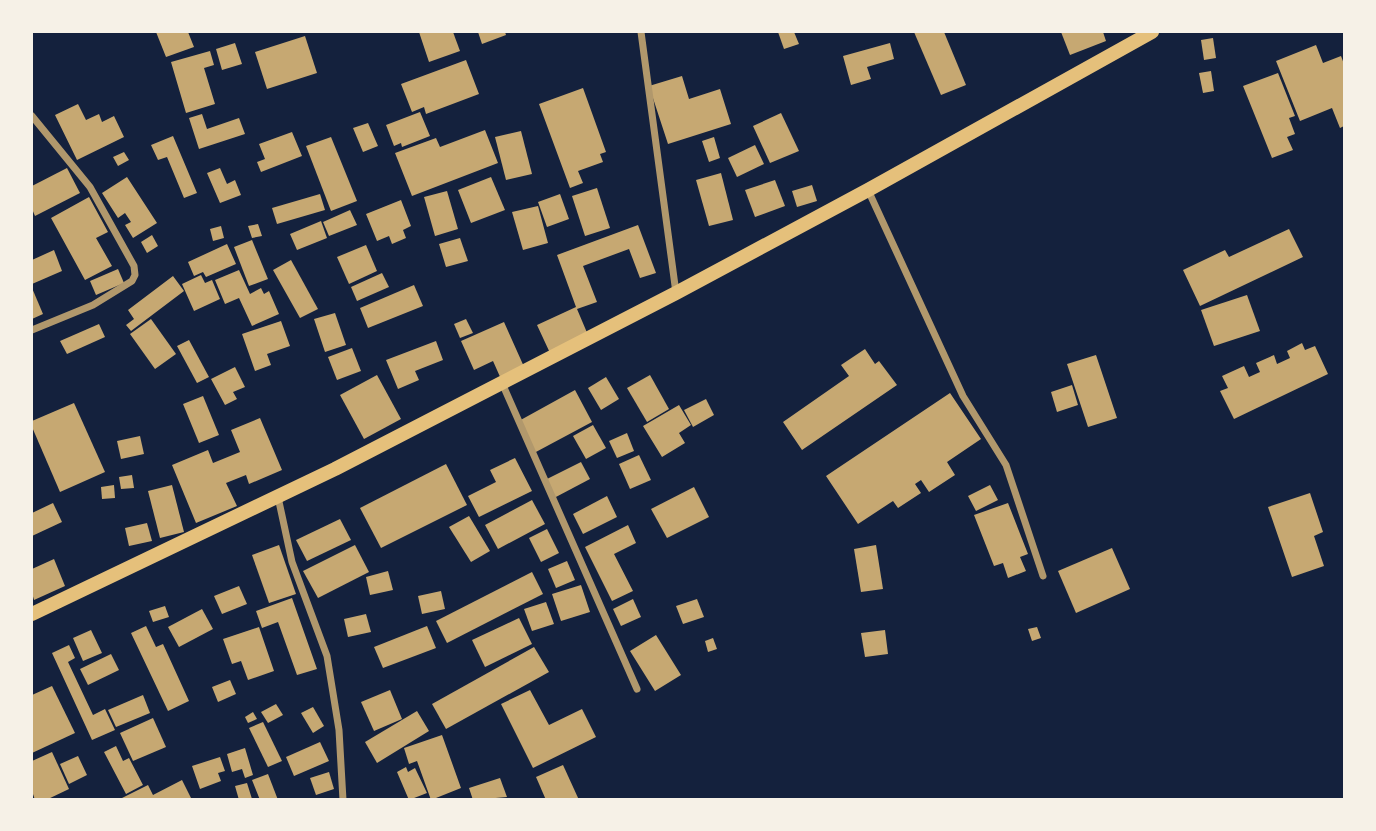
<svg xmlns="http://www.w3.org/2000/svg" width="1376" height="831" viewBox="0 0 1376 831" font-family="'Work Sans',sans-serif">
<rect width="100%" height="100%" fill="#14213d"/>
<g fill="#c6a872">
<path d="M156,32H188L194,47L166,57Z"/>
<path d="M419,32H453L460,51L429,62Z"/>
<path d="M478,32H505L506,35L482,44Z"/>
<path d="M778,32H794L799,44L784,49Z"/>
<path d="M914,32H944L966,85L941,95Z"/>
<path d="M1061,32H1103L1106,41L1070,55Z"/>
<path d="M305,36L317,73L267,89L255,52Z"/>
<path d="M1213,38L1216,58L1204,60L1201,40Z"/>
<path d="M235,43L242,64L222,70L216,49Z"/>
<path d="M890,43L894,59L867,67L871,79L851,85L843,56Z"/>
<path d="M1316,45L1323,63L1341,56L1344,64V126L1340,128L1332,108L1300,121L1276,61Z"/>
<path d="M210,51L214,65L204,68L215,104L186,113L171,62Z"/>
<path d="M466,60L479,94L426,114L424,107L412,112L401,84Z"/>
<path d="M1211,71L1214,91L1203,93L1199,73Z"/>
<path d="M1278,73L1295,116L1289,118L1295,134L1287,137L1293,150L1272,158L1243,86Z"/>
<path d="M682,76L689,99L720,89L731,124L668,144L649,86Z"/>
<path d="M583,88L606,152L600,154L603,162L578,171L583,183L570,188L539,104Z"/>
<path d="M78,104L86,120L99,114L102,122L114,116L124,137L77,160L55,115Z"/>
<path d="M420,112L430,136L402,147L401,143L394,146L386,125Z"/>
<path d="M781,113L799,151L770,163L753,126Z"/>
<path d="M202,114L207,129L239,118L245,134L199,149L189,118Z"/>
<path d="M368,123L378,146L363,152L353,128Z"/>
<path d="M485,130L498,163L412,196L395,153L436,138L440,147Z"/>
<path d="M521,131L532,174L506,180L495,137Z"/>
<path d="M292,132L302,156L261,172L257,162L265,159L259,144Z"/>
<path d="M173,136L197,193L184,198L167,157L158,160L151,145Z"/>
<path d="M331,137L357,201L331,211L306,146Z"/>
<path d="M714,137L720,158L709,162L702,141Z"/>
<path d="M755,145L764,164L737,177L728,158Z"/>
<path d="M124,152L129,160L118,166L113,157Z"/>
<path d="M67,168L80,193L35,216L32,209V186Z"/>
<path d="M220,168L227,184L235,180L241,195L220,203L207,173Z"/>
<path d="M721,173L733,220L709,226L696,180Z"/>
<path d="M127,177L157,223L133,238L125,225L131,222L125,213L118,218L102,193Z"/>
<path d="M491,177L505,210L471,223L458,190Z"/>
<path d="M775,180L785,206L755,217L745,190Z"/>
<path d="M812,185L817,201L797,207L792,191Z"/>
<path d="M597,188L610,228L585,236L572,196Z"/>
<path d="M447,191L458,229L435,236L424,197Z"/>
<path d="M320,194L325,210L277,224L272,208Z"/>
<path d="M560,194L569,219L547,227L538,202Z"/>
<path d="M89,197L108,232L96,238L112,266L85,280L51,218Z"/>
<path d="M401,200L411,226L403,230L406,238L392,244L389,236L377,241L366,214Z"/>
<path d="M538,206L548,243L523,250L512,212Z"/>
<path d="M350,210L357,225L329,236L323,222Z"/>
<path d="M321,221L327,238L297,250L290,234Z"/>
<path d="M258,224L262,236L252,238L248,226Z"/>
<path d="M638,225L656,273L640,278L629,249L583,266L597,302L577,309L588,335L550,353L537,325L576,307L557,255Z"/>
<path d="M221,226L224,238L213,241L210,229Z"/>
<path d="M1289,229L1303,257L1200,306L1183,270L1225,250L1229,257Z"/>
<path d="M152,235L158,246L147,253L141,242Z"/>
<path d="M460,238L468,261L446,267L439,244Z"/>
<path d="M252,240L268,279L249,286L234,247Z"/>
<path d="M227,244L236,264L206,277L203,272L194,276L188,262Z"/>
<path d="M366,245L377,271L349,284L337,257Z"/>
<path d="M54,250L62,271L32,284V260Z"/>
<path d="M291,260L318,309L300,318L273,270Z"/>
<path d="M118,269L124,283L96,295L90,281Z"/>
<path d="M239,270L250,294L261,288L264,294L269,291L279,314L252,326L239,298L225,304L215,280Z"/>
<path d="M382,273L389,287L357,301L351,287Z"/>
<path d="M201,275L205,283L212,280L220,299L194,311L182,284Z"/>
<path d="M173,276L184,291L131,331L126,325L134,319L128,310Z"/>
<path d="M414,285L423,306L368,328L360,308Z"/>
<path d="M32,288L43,314L32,319Z"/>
<path d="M1247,295L1260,331L1214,346L1201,310Z"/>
<path d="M335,313L346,345L325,352L314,319Z"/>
<path d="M151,319L176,354L155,369L130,334Z"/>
<path d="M466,319L473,333L460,338L454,324Z"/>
<path d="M281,321L290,346L267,354L271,365L255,371L242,334Z"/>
<path d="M504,322L525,369L501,379L493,361L474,370L461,341Z"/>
<path d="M99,324L105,337L67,354L60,341Z"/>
<path d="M189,340L209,377L197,383L177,346Z"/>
<path d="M436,341L443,360L415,371L419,380L398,389L386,360Z"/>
<path d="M1302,343L1305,350L1315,346L1328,374L1234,419L1220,391L1228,388L1222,376L1244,366L1249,377L1260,372L1256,363L1274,355L1277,364L1290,358L1287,351Z"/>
<path d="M352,348L361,371L337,380L328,357Z"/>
<path d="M865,349L875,364L879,361L897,385L802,450L783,422L849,376L841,365Z"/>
<path d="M1096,355L1117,418L1088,427L1067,364Z"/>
<path d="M235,367L245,387L233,392L237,399L225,405L211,379Z"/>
<path d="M377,375L401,419L364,439L340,395Z"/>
<path d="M650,375L669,409L647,422L627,388Z"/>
<path d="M606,377L619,399L601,410L588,388Z"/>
<path d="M1072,385L1078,405L1057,412L1051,392Z"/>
<path d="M575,390L592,422L534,453L517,422Z"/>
<path d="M950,393L981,439L947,462L955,475L929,492L921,480L915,484L921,493L898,508L893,501L858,524L826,476Z"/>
<path d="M203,396L219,435L199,443L183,404Z"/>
<path d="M706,399L714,415L693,427L684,410Z"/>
<path d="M74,403L105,472L60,492L32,427V421Z"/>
<path d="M679,405L691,425L679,433L685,443L662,457L643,426Z"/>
<path d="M260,418L282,470L249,484L246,475L226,483L237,506L196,523L172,465L208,450L213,463L240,452L231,430Z"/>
<path d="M593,425L606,448L586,459L573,436Z"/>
<path d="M627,433L634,451L617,458L609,441Z"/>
<path d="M140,436L144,454L121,459L117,441Z"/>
<path d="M639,455L651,480L630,489L619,464Z"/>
<path d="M515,458L532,491L479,517L468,496L496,482L490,470Z"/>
<path d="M581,462L590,479L554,498L545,480Z"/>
<path d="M446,464L467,505L381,548L360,508Z"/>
<path d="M132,475L134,488L121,489L119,477Z"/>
<path d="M114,485L115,498L102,499L101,487Z"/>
<path d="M172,485L184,532L160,538L148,491Z"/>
<path d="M990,485L998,500L976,511L968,496Z"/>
<path d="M694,487L709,517L667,538L651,509Z"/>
<path d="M1310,493L1323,532L1314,536L1324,566L1292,577L1268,507Z"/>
<path d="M607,496L617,517L583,534L573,514Z"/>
<path d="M532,500L545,524L498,549L485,525Z"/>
<path d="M53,503L62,522L32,536V513Z"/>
<path d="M1008,503L1028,554L1020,557L1026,571L1008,578L1003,563L994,566L974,515Z"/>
<path d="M469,516L490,551L471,562L449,527Z"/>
<path d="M340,519L351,540L307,561L296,540Z"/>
<path d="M147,523L152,541L129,546L125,528Z"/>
<path d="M628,525L636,543L614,554L633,591L612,601L585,547Z"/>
<path d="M547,529L559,553L541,562L529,538Z"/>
<path d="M279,545L296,594L269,603L252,555Z"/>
<path d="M355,545L369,572L318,598L303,571Z"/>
<path d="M876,545L883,589L861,592L854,549Z"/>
<path d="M1112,548L1130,589L1076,613L1058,571Z"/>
<path d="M54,559L65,586L34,600L32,593V569Z"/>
<path d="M567,561L575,580L556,588L548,569Z"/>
<path d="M388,571L393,590L370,595L366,577Z"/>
<path d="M532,572L543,594L447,643L436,621Z"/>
<path d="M581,585L590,612L561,621L552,594Z"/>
<path d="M239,586L247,604L222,614L214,596Z"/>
<path d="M441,591L445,609L422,614L418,596Z"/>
<path d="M292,598L317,669L297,675L278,622L262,628L256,611Z"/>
<path d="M633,599L641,617L621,626L613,609Z"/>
<path d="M697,599L704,617L683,624L676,606Z"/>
<path d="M546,602L554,624L532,631L524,609Z"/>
<path d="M165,606L169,617L153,622L149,611Z"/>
<path d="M202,609L213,629L179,647L168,627Z"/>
<path d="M366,614L371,632L348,637L344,619Z"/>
<path d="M519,618L532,644L485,667L472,640Z"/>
<path d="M146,626L156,647L163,644L189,701L168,711L131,633Z"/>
<path d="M427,626L436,648L383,668L374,647Z"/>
<path d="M259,627L274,671L248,680L241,661L232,664L223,639Z"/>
<path d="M1037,627L1041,638L1032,641L1028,629Z"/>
<path d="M91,630L102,653L83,661L73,638Z"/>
<path d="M885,630L888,654L865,657L861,633Z"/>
<path d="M656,635L681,675L655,691L630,651Z"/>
<path d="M713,638L717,649L708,652L705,641Z"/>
<path d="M69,645L75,658L68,662L93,715L105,709L115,730L92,740L52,653Z"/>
<path d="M534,647L549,672L446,729L432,704Z"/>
<path d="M111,654L119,670L88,685L80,669Z"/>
<path d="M230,680L236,694L218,702L212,687Z"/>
<path d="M52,686L75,733L32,753V695Z"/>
<path d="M390,690L402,719L374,731L361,702Z"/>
<path d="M530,690L549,725L582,709L596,737L533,768L501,704Z"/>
<path d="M143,695L150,713L116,727L108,710Z"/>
<path d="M276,704L283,715L268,723L261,712Z"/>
<path d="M313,707L324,726L313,733L301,713Z"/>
<path d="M417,711L429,731L377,763L365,742Z"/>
<path d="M253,712L257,719L248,723L245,717Z"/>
<path d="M153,718L166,747L133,761L120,733Z"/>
<path d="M263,722L282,761L268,767L249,728Z"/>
<path d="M442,735L461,788L431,800L417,761L409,764L404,748Z"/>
<path d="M320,742L329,761L294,776L286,757Z"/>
<path d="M116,746L123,761L129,758L143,785L126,794L104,752Z"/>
<path d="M245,748L253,775L245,778L242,769L232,772L227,754Z"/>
<path d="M52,752L69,789L46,800H35L32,791V761Z"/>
<path d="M78,756L87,775L69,784L60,764Z"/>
<path d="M220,757L225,771L218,773L221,781L200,789L192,766Z"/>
<path d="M563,765L579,800H546L536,777Z"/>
<path d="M406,767L408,772L415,768L427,793L409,800L397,772Z"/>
<path d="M329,772L334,789L316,795L310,778Z"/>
<path d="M268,774L278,800H260L252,780Z"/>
<path d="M500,778L507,797L473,800L469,788Z"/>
<path d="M182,780L192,800H118L148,785L153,795Z"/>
<path d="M247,783L252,799L239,800L235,786Z"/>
</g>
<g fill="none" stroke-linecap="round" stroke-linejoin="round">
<g stroke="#b1986c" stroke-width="7">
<path d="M641,32L676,293"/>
<path d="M32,116L90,187L134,266L135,275L132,281L93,305L32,330"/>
<path d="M868,190L963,396L1006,465L1043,576"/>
<path d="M502,383L637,689"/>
<path d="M278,497L292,562L327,656L339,730L343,800"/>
</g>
<path stroke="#e5c07b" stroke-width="14" d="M32,614L335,469L676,293L868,190L1152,32"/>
</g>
<rect width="1376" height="831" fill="none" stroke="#f6f1e7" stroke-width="66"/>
</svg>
